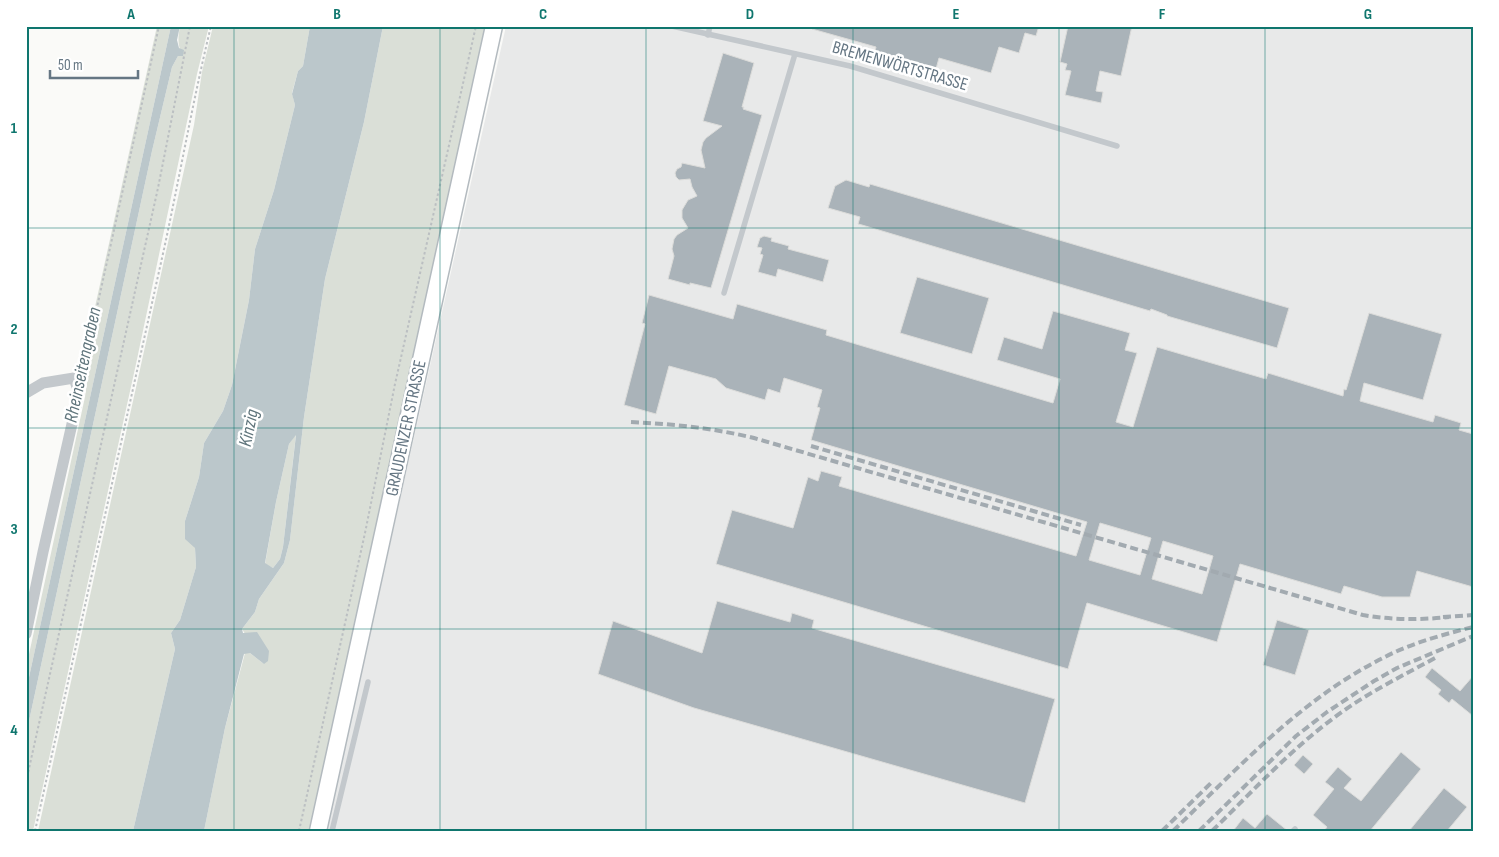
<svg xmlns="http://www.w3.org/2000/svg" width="1499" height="857" viewBox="0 0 1499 857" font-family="'Sofia Sans Condensed',sans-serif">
<rect width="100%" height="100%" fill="#fafaf8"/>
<path fill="#e8e9e9" d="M506,26H1473V831H326Z"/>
<g fill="#dadfd7">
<path d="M157,26H171L26,691V668L85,397L89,368L78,366L85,348L95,307Z"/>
<path d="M180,26H209L197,74L136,364L33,831H26V735L152,151L172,67L178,56H183C177,45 178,38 180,26Z"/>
<path d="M213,26H310L303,66L298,71L292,93L295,105L274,190L255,249L249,300L232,385L223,411L204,443L199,477L185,521L195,548L196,567L180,620L171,633L175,649L133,831H38L194,125L202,72Z"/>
<path d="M383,26H490L312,831H204L225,728L245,653H250L264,664L242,629L255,612L259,599L284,563L290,540L304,417L325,279L364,122Z"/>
<path d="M296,434L283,547L280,559L273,568L265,564L276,502L289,444Z"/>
</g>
<g fill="#bbc7cb" fill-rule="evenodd">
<path d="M171,26H180L177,40L179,48L184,50L183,56H178L172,67L152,151L26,735V691Z"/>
<path d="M310,26H383L364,122L325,279L304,417L290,540L284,563L259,599L255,612L242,629L243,633L257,632L269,651L268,661L264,664L250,653L244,654L225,728L204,831H133L175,649L171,633L180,620L196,567L195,548L185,539V521L199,477L204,443L223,411L232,385L249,300L255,249L274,190L295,105L292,94L298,71L303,66ZM296,435L283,547L280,559L273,568L265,563L276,502L289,444Z"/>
</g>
<g fill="#aab3b9" stroke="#dcdcda" fill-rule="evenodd">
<path d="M813,26H874L881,28L882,26H1039L1036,36L1025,33L1019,53L999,47L991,73L939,58L936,69L875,51L876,47L812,29Z"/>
<path d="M1068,26H1132L1121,76L1100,71L1096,91L1103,92L1101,103L1065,95L1071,71L1065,70L1067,64L1060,62Z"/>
<path d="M723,53L754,63L742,107H744L743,109L762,115L711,288L690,283V285L668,279L674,256L672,249L674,239L677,235L688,228L682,218V210L688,200L697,196L692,187L690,179L679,180L676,177L675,173L677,169L681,167L682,163L705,168L701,150L703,142L706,138L722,126L703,121Z"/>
<path d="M846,180L869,187L870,184L1289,308L1277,348L1167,316V315L1151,309L1150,311L862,225L858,224L860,217L828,208L835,186Z"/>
<path d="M764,236L772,238L771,241L789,246L788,249L829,260L823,282L778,269L776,277L758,272L763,255L760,254L762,248L757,247L760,238Z"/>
<path d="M917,277L989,298L972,354L900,333Z"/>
<path d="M649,295L733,319L737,304L827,330L826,335L1053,403L1060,379L997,360L1004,337L1042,349L1053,311L1130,333L1125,350L1137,353L1116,422L1133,427L1157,347L1266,379L1268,373L1343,396L1344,389L1346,390L1369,313L1442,334L1423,400L1364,383L1360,401L1433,422L1435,415L1461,423L1459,430L1473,434V587L1417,571L1410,597H1382L1344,586L1341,594L1240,564L1217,642L1087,603L1068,669L716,564L732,510L793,528L808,477L818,481L821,471L842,477L839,486L1076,556L1087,522L811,440L820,408L817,407L822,390L784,378L780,393L768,389L765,400L726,388L716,379L669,366L656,414L624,405L645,324L642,323ZM1100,523L1151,538L1140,575L1089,560ZM1163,541L1213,556L1202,594L1152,579Z"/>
<path d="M717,601L790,622L792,613L814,620L812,628L1055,699L1025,803L694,708L598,674L613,621L702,653Z"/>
<path d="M1277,620L1309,630L1295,675L1263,665Z"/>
<path d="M1432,668L1460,691L1473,676V716L1452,699L1449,703L1438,694L1441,690L1425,677Z"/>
<path d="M1401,752L1421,769L1370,831H1324L1327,827L1313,815L1334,789L1325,782L1338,767L1352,779L1344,788L1361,801Z"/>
<path d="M1303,755L1313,764L1304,774L1294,765Z"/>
<path d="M1444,788L1467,807L1447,831H1409Z"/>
<path d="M1267,814L1288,831H1233L1243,818L1255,828Z"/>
</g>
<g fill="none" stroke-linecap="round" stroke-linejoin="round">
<defs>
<path id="secondary" d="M318,831L494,26"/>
</defs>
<use href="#secondary" stroke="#b3babf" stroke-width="19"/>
<g stroke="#bbbfc2" stroke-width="2" stroke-dasharray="2.5 2.5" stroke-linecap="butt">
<path d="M79,367L88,348L159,26"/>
<path d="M26,782L158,188L190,26"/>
<path d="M35,831C78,637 121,443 164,249C180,175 193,100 211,26"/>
<path d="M299,831L365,533L395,384L476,26"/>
</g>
<g stroke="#c3c8cc" stroke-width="5.5">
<path d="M672,26L850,66L1117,146"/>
<path d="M708,35L710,26"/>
<path d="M724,293L795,54"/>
<path d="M332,831L368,682"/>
<path d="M1293,831L1295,829"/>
</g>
<path stroke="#c3c8cc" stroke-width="11" d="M26,393L43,383L74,378L79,393L43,552L26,634"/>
<use href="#secondary" stroke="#fff" stroke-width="16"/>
<g stroke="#a2aab0" stroke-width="4" stroke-dasharray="8 4" stroke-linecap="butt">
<path d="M631,422C672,424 713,428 754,438L1363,615C1392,620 1420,620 1449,617"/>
<path d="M811,446L1081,525"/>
<path d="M1443,617L1473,615"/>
<path d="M1162,831L1211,783"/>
<path d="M1173,831C1238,768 1301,699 1383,658C1411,643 1442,635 1473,627"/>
<path d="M1199,831L1296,736L1327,712L1374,681L1397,668L1473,636"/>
<path d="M1212,831C1252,792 1290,750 1335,717C1367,693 1402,676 1437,657"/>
</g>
</g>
<path fill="none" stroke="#0f766e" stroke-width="1" stroke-opacity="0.55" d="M234,26V831M440,26V831M646,26V831M853,26V831M1059,26V831M1265,26V831M26,228H1473M26,428H1473M26,629H1473"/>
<g text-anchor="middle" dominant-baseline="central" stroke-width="5" stroke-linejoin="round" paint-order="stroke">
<g font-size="18" fill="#657683" stroke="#fff">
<text transform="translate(900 66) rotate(16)">BREMENWÖRTSTRASSE</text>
<text transform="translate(406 428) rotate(-78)">GRAUDENZER STRASSE</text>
</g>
<g font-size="19" font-style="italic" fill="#60757c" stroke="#fff">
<text transform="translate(83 365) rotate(-78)">Rheinseitengraben</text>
<text transform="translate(249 428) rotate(-78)">Kinzig</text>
</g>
</g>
<rect width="1499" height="857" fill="none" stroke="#ffffff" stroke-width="55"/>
<path d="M50 70v8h88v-8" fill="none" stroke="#657683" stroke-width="2.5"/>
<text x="58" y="70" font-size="15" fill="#657683" stroke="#ffffff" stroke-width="4" paint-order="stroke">50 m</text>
<rect x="28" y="28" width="1444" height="802" fill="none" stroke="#0f766e" stroke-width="2"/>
<g font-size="16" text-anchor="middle" font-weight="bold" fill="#0f766e">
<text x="131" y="19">A</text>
<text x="337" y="19">B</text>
<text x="543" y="19">C</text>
<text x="750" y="19">D</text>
<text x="956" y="19">E</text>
<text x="1162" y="19">F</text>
<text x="1368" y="19">G</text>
<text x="14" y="133">1</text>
<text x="14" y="334">2</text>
<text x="14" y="534">3</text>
<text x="14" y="735">4</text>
</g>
</svg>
